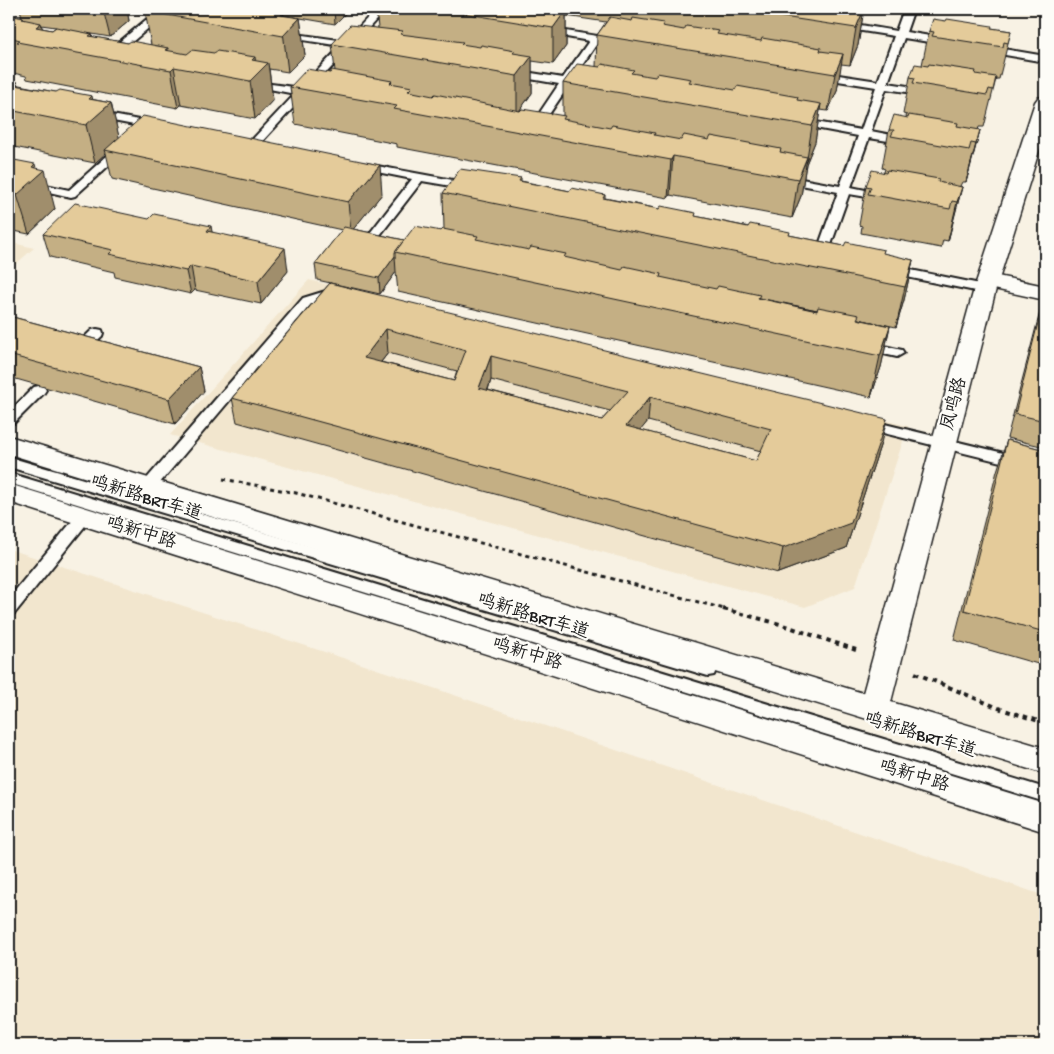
<svg xmlns="http://www.w3.org/2000/svg" width="1054" height="1054" viewBox="0 0 1054 1054" font-family="'Gochi Hand','LXGW WenKai TC',sans-serif">
<rect width="100%" height="100%" fill="#f8f2e4"/>
<filter id="ink" filterUnits="userSpaceOnUse"><feTurbulence type="fractalNoise" baseFrequency=".02" numOctaves="2"/><feDisplacementMap in="SourceGraphic" scale="10" xChannelSelector="R" yChannelSelector="G"/><feConvolveMatrix kernelMatrix="1 2 1 2 8 2 1 2 1" color-interpolation-filters="sRGB"/></filter>
<g filter="url(#ink)">
<g fill="#f2e6ce">
<path d="M9,242L34,248L9,270Z"/>
<path d="M309,280L908,426L855,587L805,607L170,435Z"/>
<path d="M9,549L398,676L1045,896V1045H9Z"/>
</g>
<g fill="none" stroke-linecap="round" stroke-linejoin="round">
<defs>
<g id="lane">
<path d="M135,9H166L170,13L163,16L114,57H106V53L153,14L137,11Z"/>
<path d="M376,9H386L355,43L358,45L357,47L350,48L310,90L314,93L313,95H305L257,147H249L248,145L249,143L295,94L249,85L248,83L249,81L301,88L341,46L284,37L279,34L281,32L346,41Z"/>
<path d="M904,9H914L906,32L948,39L953,42L948,45L904,38L888,83L927,89L932,92L927,95L886,89L871,131L907,138L912,141L907,144L869,138L851,187L885,194L891,197L885,200L849,194L827,256L825,259H817L815,256L838,192L785,182L779,179L785,176L840,186L858,136L799,125L794,122L799,119L861,130L876,87L819,78L814,75L819,72L878,81L894,36L843,28L838,25L843,22L896,31Z"/>
<path d="M547,28L616,39L621,42L616,45L598,42L572,80L588,83L589,85L588,87L569,85L537,132L533,133L528,130L559,84L513,76L508,73L513,70L563,78L589,41L544,33V29Z"/>
<path d="M986,46L1045,56V62L982,51L981,49Z"/>
<path d="M96,112L155,123L160,126L155,129L92,117L91,115L92,113Z"/>
<path d="M123,144L127,145L129,147L127,149L75,196L71,197L9,183V177L69,190L119,145Z"/>
<path d="M361,163L469,183L475,186L469,189L422,181L377,239L382,240L384,243L382,246H369L363,242L412,179L357,168L355,166Z"/>
<path d="M891,266L985,285L991,289L985,293L887,273L885,270Z"/>
<path d="M329,290L341,293L343,296L337,300L330,298L311,304L153,491H143L141,487L143,483L303,298Z"/>
<path d="M97,329L102,330L103,333L102,336L82,355H72L70,352L72,349L92,330Z"/>
<path d="M866,342L902,350L904,353L897,357L861,349L859,346Z"/>
<path d="M39,386L44,387L46,390L44,393L14,423L9,424V412L34,387Z"/>
<path d="M864,419L1045,463V473L859,427L857,424L859,421Z"/>
<path d="M9,457L708,664L714,665L716,670L714,675L708,676L9,467Z"/>
<path d="M9,473L1045,788V802L9,483Z"/>
<path d="M84,512L89,513L91,517L89,521L15,613L9,615V598L79,513Z"/>
</g>
<path id="street" d="M988,274L1045,286V300L980,286L977,281L980,276Z"/>
<g id="secondary">
<path d="M1045,96V132L996,289L891,702L1045,748V774L9,454V436L863,693L974,289L1035,102L1038,98Z"/>
<path d="M9,484L1045,804V832L9,502Z"/>
</g>
</defs>
<use href="#lane" stroke="#1c1c1c" stroke-width="4"/>
<use href="#street" stroke="#1c1c1c" stroke-width="3"/>
<use href="#secondary" stroke="#1c1c1c" stroke-width="3"/>
<path stroke="#1c1c1c" stroke-width="3" stroke-dasharray="4 4" stroke-linecap="butt" d="M223,479L296,493L728,610"/>
<g stroke="#1c1c1c" stroke-width="4" stroke-dasharray="4.5 4.5" stroke-linecap="butt">
<path d="M723,609L780,624L856,650"/>
<path d="M915,673L1001,709L1045,723"/>
</g>
<use href="#lane" fill="#fdfcf7" fill-rule="evenodd"/>
<use href="#street" fill="#fdfcf7" fill-rule="evenodd"/>
<use href="#secondary" fill="#fdfcf7" fill-rule="evenodd"/>
</g>
<g fill="#c4af84" stroke="#1c1c1c" fill-rule="evenodd">
<path d="M20,9H127L129,21L110,37L92,34L93,37L128,43L151,45L145,11L148,9H350L335,24L283,15L300,18L305,55L288,72L269,69L273,100L255,119L181,105L178,108L27,79L26,76L9,72V15L22,17ZM41,25L56,27L52,30L42,28Z"/>
<path d="M376,9H864L858,45L850,65L841,64L837,91L828,111L820,110L815,142L806,164L801,196L792,218L670,195L668,198L397,147V144L295,124L290,87L335,71L332,44L378,28ZM566,16L606,22L597,35L596,67L563,83V116L519,111L532,93V61L553,64L566,46Z"/>
<path d="M991,28L1011,31L999,79H996L984,127H979L978,130H980L966,182H962L960,186L962,187L948,241L943,240L941,248L861,233L862,226L859,225L866,186L884,172L885,169L882,168L889,130L906,117L907,115L903,114L910,77L922,65L929,31Z"/>
<path d="M9,80L19,85L111,103L119,138L382,194L353,229L404,240L441,231L444,229L443,193L521,178V181L570,191L605,195V198L913,260L904,300L896,327L858,319L890,326L881,367L871,397L398,292L396,272L380,294L317,280L315,264L342,230L112,179L106,153L95,163L9,146ZM759,298L817,310L759,299Z"/>
<path d="M9,159L36,168L55,209L29,234L9,230Z"/>
<path d="M212,232L288,271L261,304L195,290L191,294L115,277L114,272L50,257L43,234Z"/>
<path d="M1045,264V283L1041,282Z"/>
<path d="M330,283L881,443L846,548L778,573L237,422L232,398ZM388,353L457,371L454,381L381,362ZM491,380L610,411L602,420L488,390ZM648,421L761,451L756,461L640,430Z"/>
<path d="M1045,293V447L1007,438L1041,308Z"/>
<path d="M9,316L199,367L204,391L175,424L9,377Z"/>
<path d="M1007,440L1045,450V666L954,640L997,471Z"/>
</g>
<g fill="#a08e6c" stroke="#1c1c1c">
<path d="M103,9H127L129,21L110,37Z"/>
<path d="M334,9H350L335,24Z"/>
<path d="M864,9L858,45L850,65L856,28Z"/>
<path d="M566,10V46L553,64V28Z"/>
<path d="M283,13L286,33L300,18L305,55L288,72L281,15Z"/>
<path d="M41,23L47,47L36,27Z"/>
<path d="M168,48L172,69L174,67L181,105L178,108L171,70L165,50Z"/>
<path d="M843,54L837,91L828,111L835,74Z"/>
<path d="M532,56V93L517,114V76Z"/>
<path d="M255,57L257,74L268,63L273,100L255,119L250,81L252,60Z"/>
<path d="M92,96L96,116L111,103L120,141L105,150L106,153L95,163L86,125L89,99Z"/>
<path d="M821,104L815,142L806,164L801,196L792,218L798,179L807,158L812,126Z"/>
<path d="M980,130L970,168L966,182L976,144Z"/>
<path d="M673,156L670,195L668,198L671,160Z"/>
<path d="M35,164L38,176L45,170L55,209L29,234L17,195L32,167Z"/>
<path d="M380,165L382,194L351,232L348,202Z"/>
<path d="M962,187L952,226L948,241L957,202Z"/>
<path d="M211,226L215,249L207,231Z"/>
<path d="M285,248L288,271L261,304L258,281Z"/>
<path d="M395,256L396,272L380,294L379,278Z"/>
<path d="M913,260L904,300L896,327L905,287Z"/>
<path d="M191,266L195,290L191,294L186,271Z"/>
<path d="M890,326L881,367L871,397L880,356Z"/>
<path d="M386,329L388,353L366,381L364,358Z"/>
<path d="M491,356V380L480,412L479,388Z"/>
<path d="M199,367L204,391L175,424L169,399Z"/>
<path d="M650,397L648,421L624,451L626,426Z"/>
<path d="M887,419L881,443L846,548L778,573L783,548Z"/>
</g>
<g fill="#e4cb9a" stroke="#1c1c1c" fill-rule="evenodd">
<path d="M148,9H254L283,13L281,15L300,18L283,36L145,11Z"/>
<path d="M437,9H560L566,10L553,28Z"/>
<path d="M757,9H864L856,28L770,15L772,11Z"/>
<path d="M9,15L24,18L22,19L41,23L36,27L52,30L56,27L92,34L89,36L128,43L131,41L168,48L165,50L187,54L192,50L214,53L217,51L255,57L252,60L268,63L250,81L174,67L171,70L17,42L20,40L9,37Z"/>
<path d="M610,17L632,21L633,18L664,23L662,26L684,30L686,26L719,31L717,34L761,41L762,38L821,48L820,51L843,54L835,74L597,35Z"/>
<path d="M933,19L946,21L947,19L992,26L991,28L1011,31L1008,43L1004,42L1003,47L932,36L934,32L929,31Z"/>
<path d="M350,25L403,31L400,34L463,42L461,44L480,47L481,45L515,51L513,53L532,56L517,76L332,44Z"/>
<path d="M577,64L600,67L602,64L634,70L631,73L655,77L657,73L691,79L689,82L735,90L737,86L798,97L797,100L821,104L812,126L563,83Z"/>
<path d="M915,64L928,66L929,64L976,71L975,74L996,77L993,90L989,89L987,95L913,83L915,78L910,77Z"/>
<path d="M307,69L330,73L332,70L392,81L390,83L412,87L408,91L433,96L435,94L520,111L522,109L565,116L563,119L610,128L612,125L655,133L654,135L681,140L684,135L709,140L711,136L781,149L780,152L807,157L798,179L673,156L671,160L394,109L397,106L290,87Z"/>
<path d="M9,80L18,82L15,85L56,92L60,90L92,96L89,99L111,103L86,125L9,110Z"/>
<path d="M894,115L908,118L909,115L958,123L957,126L980,130L976,144L971,143L969,150L891,136L894,130H889Z"/>
<path d="M143,116L380,165L348,202L105,150Z"/>
<path d="M9,159L35,164L32,167L45,170L17,195L9,193Z"/>
<path d="M460,169L521,178L519,181L570,191L572,188L605,195L603,198L659,209L661,206L696,213L695,216L748,227L750,224L790,232L789,235L844,246L846,242L884,250L883,253L913,260L905,287L443,193Z"/>
<path d="M872,170L886,173L887,170L939,179L938,182L962,187L957,202L952,201L950,209L868,194L871,187L866,186Z"/>
<path d="M75,203L149,219L154,214L211,226L207,231L285,248L258,281L191,266L186,271L109,254L113,250L43,234Z"/>
<path d="M415,226L441,231L443,229L478,236L476,239L529,250L531,247L566,254L564,257L622,270L624,266L661,274L660,277L716,289L718,286L760,295L758,298L817,311L818,307L859,315L857,319L890,326L880,356L395,252Z"/>
<path d="M344,227L404,240L395,252V256L379,278L315,264Z"/>
<path d="M330,283L887,419L851,523L783,548L232,398ZM386,329L466,350L454,381L364,358ZM491,356L628,391L602,420L479,388ZM650,397L771,429L756,461L626,426Z"/>
<path d="M1045,295V421L1015,414Z"/>
<path d="M9,316L199,367L169,399L9,355Z"/>
<path d="M1007,440L1045,450V632L964,610Z"/>
</g>
</g>
<g text-anchor="middle" dominant-baseline="central" stroke-width="4.5" stroke-linejoin="round" paint-order="stroke">
<g font-size="18" fill="#1c1c1c" stroke="#fdfcf7">
<text transform="translate(955 404) rotate(-75)">凤鸣路</text>
<text transform="translate(146 499) rotate(17)">鸣新路BRT车道</text>
<text transform="translate(141 534) rotate(17)">鸣新中路</text>
<text transform="translate(533 617) rotate(17)">鸣新路BRT车道</text>
<text transform="translate(527 655) rotate(17)">鸣新中路</text>
<text transform="translate(920 736) rotate(17)">鸣新路BRT车道</text>
<text transform="translate(914 777) rotate(17)">鸣新中路</text>
</g>
</g>
<rect width="1054" height="1054" fill="none" stroke="#fdfcf7" stroke-width="30"/>
<rect x="15" y="15" width="1024" height="1024" fill="none" stroke="#1c1c1c" stroke-width="2" filter="url(#ink)"/>
</svg>
